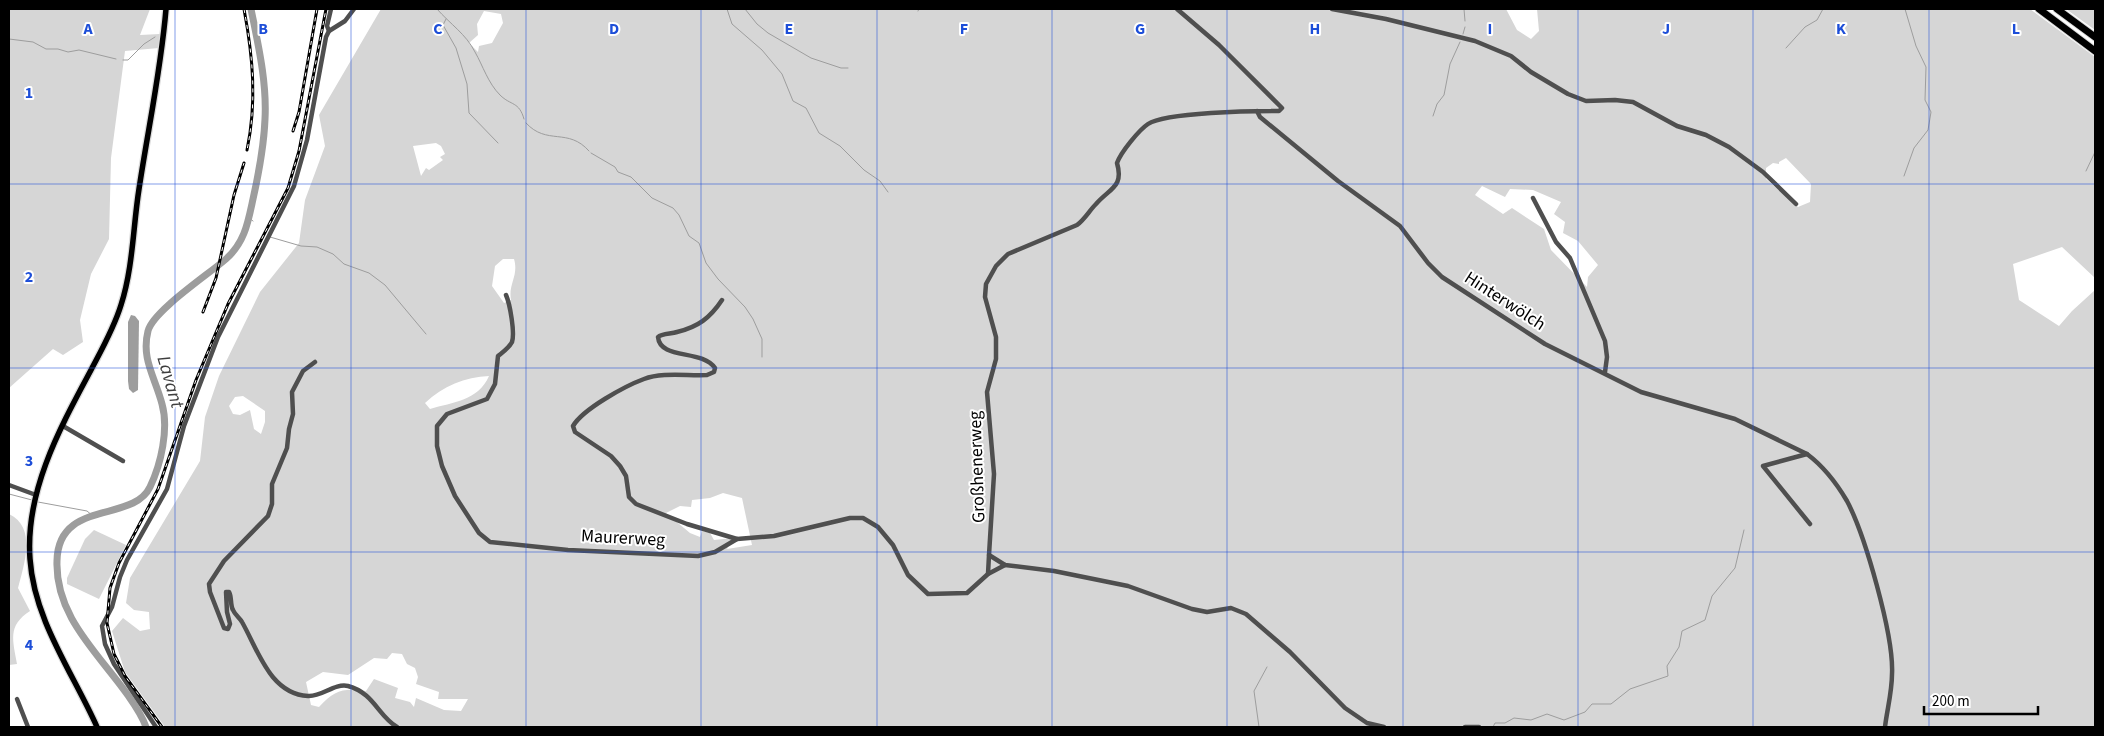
<svg xmlns="http://www.w3.org/2000/svg" width="2104" height="736" viewBox="0 0 2104 736" font-family="'Source Sans 3',sans-serif">
<rect width="100%" height="100%" fill="#fff"/>
<g fill="#d6d6d6" fill-rule="evenodd">
<path d="M9,9H150L140,35L160,34L159,48L125,51L111,158L109,239L91,274L80,320L83,342L63,355L53,349L9,388Z"/>
<path d="M381,9H1506L1517,30L1531,39L1539,31L1537,9H2030L2095,57V278L2062,247L2013,264L2019,300L2059,326L2072,311L2095,290V727H165L125,672L112,631L123,618L140,631L150,629L149,612L134,610L126,603L130,578L200,461L205,417L219,376L260,292L299,243L305,200L325,146L319,115ZM484,11L501,14L503,23L492,43L479,46L478,52L469,43L478,35L477,24ZM436,143L441,146L445,154L440,157L443,160L429,170L426,168L421,176L413,146ZM1786,158L1811,184L1810,202L1798,207L1766,179V168L1773,163L1779,164V162ZM1482,186L1505,197L1510,189L1533,190L1561,202L1554,214L1565,222L1563,233L1578,241L1598,265L1588,277L1587,287L1551,250L1544,229L1512,208L1503,214L1475,195ZM503,259H514C519,276 508,284 511,300L504,303L492,286L495,266ZM489,376C478,401 453,402 430,409L425,403C443,386 465,377 489,376ZM243,396L265,411V422L261,434L254,429L250,410L240,415L233,414L229,406L235,397ZM723,493L742,498L752,545L727,549L733,538L714,540L710,533L702,531L700,537L690,533L666,513L680,506L691,507L692,500L710,498ZM392,653L402,654L407,664L415,668L418,677L416,684L439,692L438,699H468L461,711L444,710L416,698L414,707L410,702L395,698L398,688L374,679L366,691C343,688 335,690 319,707L311,705L306,682L323,672L348,675L374,658L387,659Z"/>
<path d="M2066,9H2095V30Z"/>
<path d="M9,514C37,527 24,565 18,588L30,611C7,626 13,640 17,664L9,665Z"/>
<path d="M94,530L126,545L99,599L67,584V578L85,539Z"/>
</g>
<path fill="#9d9d9d" d="M131,315L135,316L139,321L138,390L133,393L129,389L128,381V322Z"/>
<g fill="none" stroke-linecap="round" stroke-linejoin="round">
<g stroke="#9d9d9d" stroke-width="1">
<path d="M437,9C450,24 466,34 475,52C483,66 488,83 500,95C511,106 519,101 524,119"/>
<path d="M727,9L732,24L762,50L782,74L793,101L806,108L819,133L840,146L864,170L880,181L888,192"/>
<path d="M745,9L757,24L768,33L811,58L841,68H848"/>
<path d="M1464,9L1465,21"/>
<path d="M918,11L919,9"/>
<path d="M446,19L443,25L456,48L467,84L469,113L498,143"/>
<path d="M1463,34L1465,27"/>
<path d="M9,39L33,42L46,49H58L68,52L79,50L116,59"/>
<path d="M1786,48L1805,27L1817,20L1823,9"/>
<path d="M123,60H128L144,44L155,37"/>
<path d="M1433,116L1437,104L1444,95L1450,64L1460,42"/>
<path d="M526,123C547,146 568,127 589,151"/>
<path d="M591,153L615,167L618,172L631,177L652,198L673,208L679,215L689,236L699,243L706,263L718,279L745,307L753,319L762,339V357"/>
<path d="M2086,171L2095,152"/>
<path d="M1904,176L1914,148L1928,130L1931,112L1925,100L1926,67L1916,46L1905,9"/>
<path d="M249,218L253,221"/>
<path d="M270,237L301,246L317,247L333,254L344,264L369,273L385,285L426,334"/>
<path d="M9,494L32,500"/>
<path d="M38,502L87,511L93,516"/>
<path d="M1259,727L1254,691L1267,667"/>
<path d="M1493,727L1495,723H1505L1514,718L1531,720L1547,714L1564,720L1585,712L1592,704H1611L1630,689L1668,676L1667,666L1679,647L1682,631L1705,620L1712,596L1735,568L1744,530"/>
</g>
<path stroke="#9d9d9d" stroke-width="7" d="M146,727C142,715 134,704 127,694C98,653 55,616 57,561C58,499 133,523 150,487C161,464 169,429 162,404C155,377 141,359 148,331C153,311 209,274 226,259C245,242 248,222 253,199C259,172 264,146 265,119C267,82 258,44 251,9"/>
<defs>
<path id="major" d="M97,727C73,673 34,620 30,559C25,491 60,428 91,370C102,349 114,328 121,305C133,268 133,227 139,189C148,129 161,70 166,9"/>
<g id="highway">
<path d="M2039,9L2095,51"/>
<path d="M2057,9L2095,37"/>
</g>
</defs>
<use href="#major" stroke="#dbdbdb" stroke-width="8"/>
<use href="#highway" stroke="#dbdbdb" stroke-width="9"/>
<g stroke="#4f4f4f" stroke-width="4.5">
<path d="M1177,9L1219,45L1282,108L1279,111C1254,111 1166,112 1148,124C1139,130 1121,152 1117,163C1124,187 1110,188 1096,204C1089,211 1085,219 1077,225L1008,254L996,266L986,284L985,297L996,337V359L987,392L994,474L989,555L1005,565L1054,571L1128,586L1192,609L1207,612L1231,608L1246,614L1290,652L1345,708L1367,723L1384,727"/>
<path d="M1332,9L1386,19L1475,41L1511,56L1531,72L1568,94L1586,101L1615,100L1633,102L1677,126L1706,135L1729,147L1763,172L1796,204"/>
<path d="M329,31L327,26L331,9"/>
<path d="M1257,111L1260,117L1338,181L1400,226L1428,263L1442,277L1545,344L1641,392L1735,419L1807,454C1823,466 1837,484 1847,501C1865,535 1894,636 1892,674C1892,692 1887,710 1885,727"/>
<path d="M1533,198L1556,242L1570,258L1605,341L1607,357L1605,372"/>
<path d="M506,295C510,304 515,333 512,342C509,348 503,352 498,356L495,384L487,399L447,414L437,426V446L442,466L455,496L479,533L490,542L568,550L698,556L715,552L737,539L774,536L850,518H863L878,527L893,545L908,575L928,594L967,593L988,574L1005,565"/>
<path d="M722,300C710,318 698,327 677,332C671,334 662,333 658,337C660,360 702,349 715,368L714,372L707,375C687,376 662,372 644,379C625,386 583,409 573,426L575,432L611,456L620,466L626,476L629,497L636,504L687,524L737,539"/>
<path d="M315,362L303,371L292,392L293,414L289,429L287,448L272,484V504L268,516L224,561L209,584L210,592L224,628L228,629L230,624L227,612L226,592H229C232,597 230,605 233,610C235,615 240,618 242,622C258,650 270,694 308,696C322,697 334,683 348,686C374,693 378,716 397,727"/>
<path d="M63,426L123,461"/>
<path d="M1807,454L1763,466L1810,524"/>
<path d="M9,485L36,495"/>
<path d="M988,574L989,555"/>
<path d="M17,699L28,727"/>
<path d="M156,727L114,664L105,644L102,626L112,607L120,577L127,560L167,489L184,426L218,337L294,186L307,140L326,37L329,31L345,21L354,9"/>
<path d="M1465,727H1479"/>
</g>
<use href="#major" stroke="#000" stroke-width="5.5"/>
<use href="#highway" stroke="#000" stroke-width="7"/>
<defs>
<g id="rail">
<path d="M244,9C253,57 257,102 247,150"/>
<path d="M293,131L299,112L317,9"/>
<path d="M203,312L216,278L234,195L244,163"/>
<path d="M162,727L125,676L114,654L107,623L110,588L119,563L158,489L196,380L228,304L288,188L299,151L326,9"/>
</g>
</defs>
<use href="#rail" stroke="#000" stroke-width="3"/>
<use href="#rail" stroke="#fff" stroke-width="1" stroke-dasharray="4" stroke-linecap="butt"/>
</g>
<path fill="none" stroke="#1d4ed8" stroke-width="1" stroke-opacity="0.55" d="M175,9V727M351,9V727M526,9V727M701,9V727M877,9V727M1052,9V727M1227,9V727M1403,9V727M1578,9V727M1753,9V727M1929,9V727M9,184H2095M9,368H2095M9,552H2095"/>
<g text-anchor="middle" dominant-baseline="central" stroke-width="4" stroke-linejoin="round" paint-order="stroke">
<g font-size="18" fill="#000" stroke="#fff">
<text transform="translate(1505 301) rotate(33)">Hinterwölch</text>
<text transform="translate(977 467) rotate(-92)">Großhenerweg</text>
<text transform="translate(623 538) rotate(3)">Maurerweg</text>
</g>
<g font-size="19" font-style="italic" fill="#3e3e3e" stroke="#fff">
<text transform="translate(170 382) rotate(74)">Lavant</text>
</g>
</g>
<g font-size="16" text-anchor="middle" font-weight="bold" fill="#1d4ed8" stroke="#fff" stroke-width="4" stroke-linejoin="round" paint-order="stroke">
<text x="88" y="34">A</text>
<text x="263" y="34">B</text>
<text x="438" y="34">C</text>
<text x="614" y="34">D</text>
<text x="789" y="34">E</text>
<text x="964" y="34">F</text>
<text x="1140" y="34">G</text>
<text x="1315" y="34">H</text>
<text x="1490" y="34">I</text>
<text x="1666" y="34">J</text>
<text x="1841" y="34">K</text>
<text x="2016" y="34">L</text>
<text x="29" y="98">1</text>
<text x="29" y="282">2</text>
<text x="29" y="466">3</text>
<text x="29" y="650">4</text>
</g>
<rect width="2104" height="736" fill="none" stroke="#000000" stroke-width="20"/>
<path d="M1924 706v8h114v-8" fill="none" stroke="#000000" stroke-width="2.5"/>
<text x="1932" y="706" font-size="15" fill="#000000" stroke="#ffffff" stroke-width="4" paint-order="stroke">200 m</text>
</svg>
